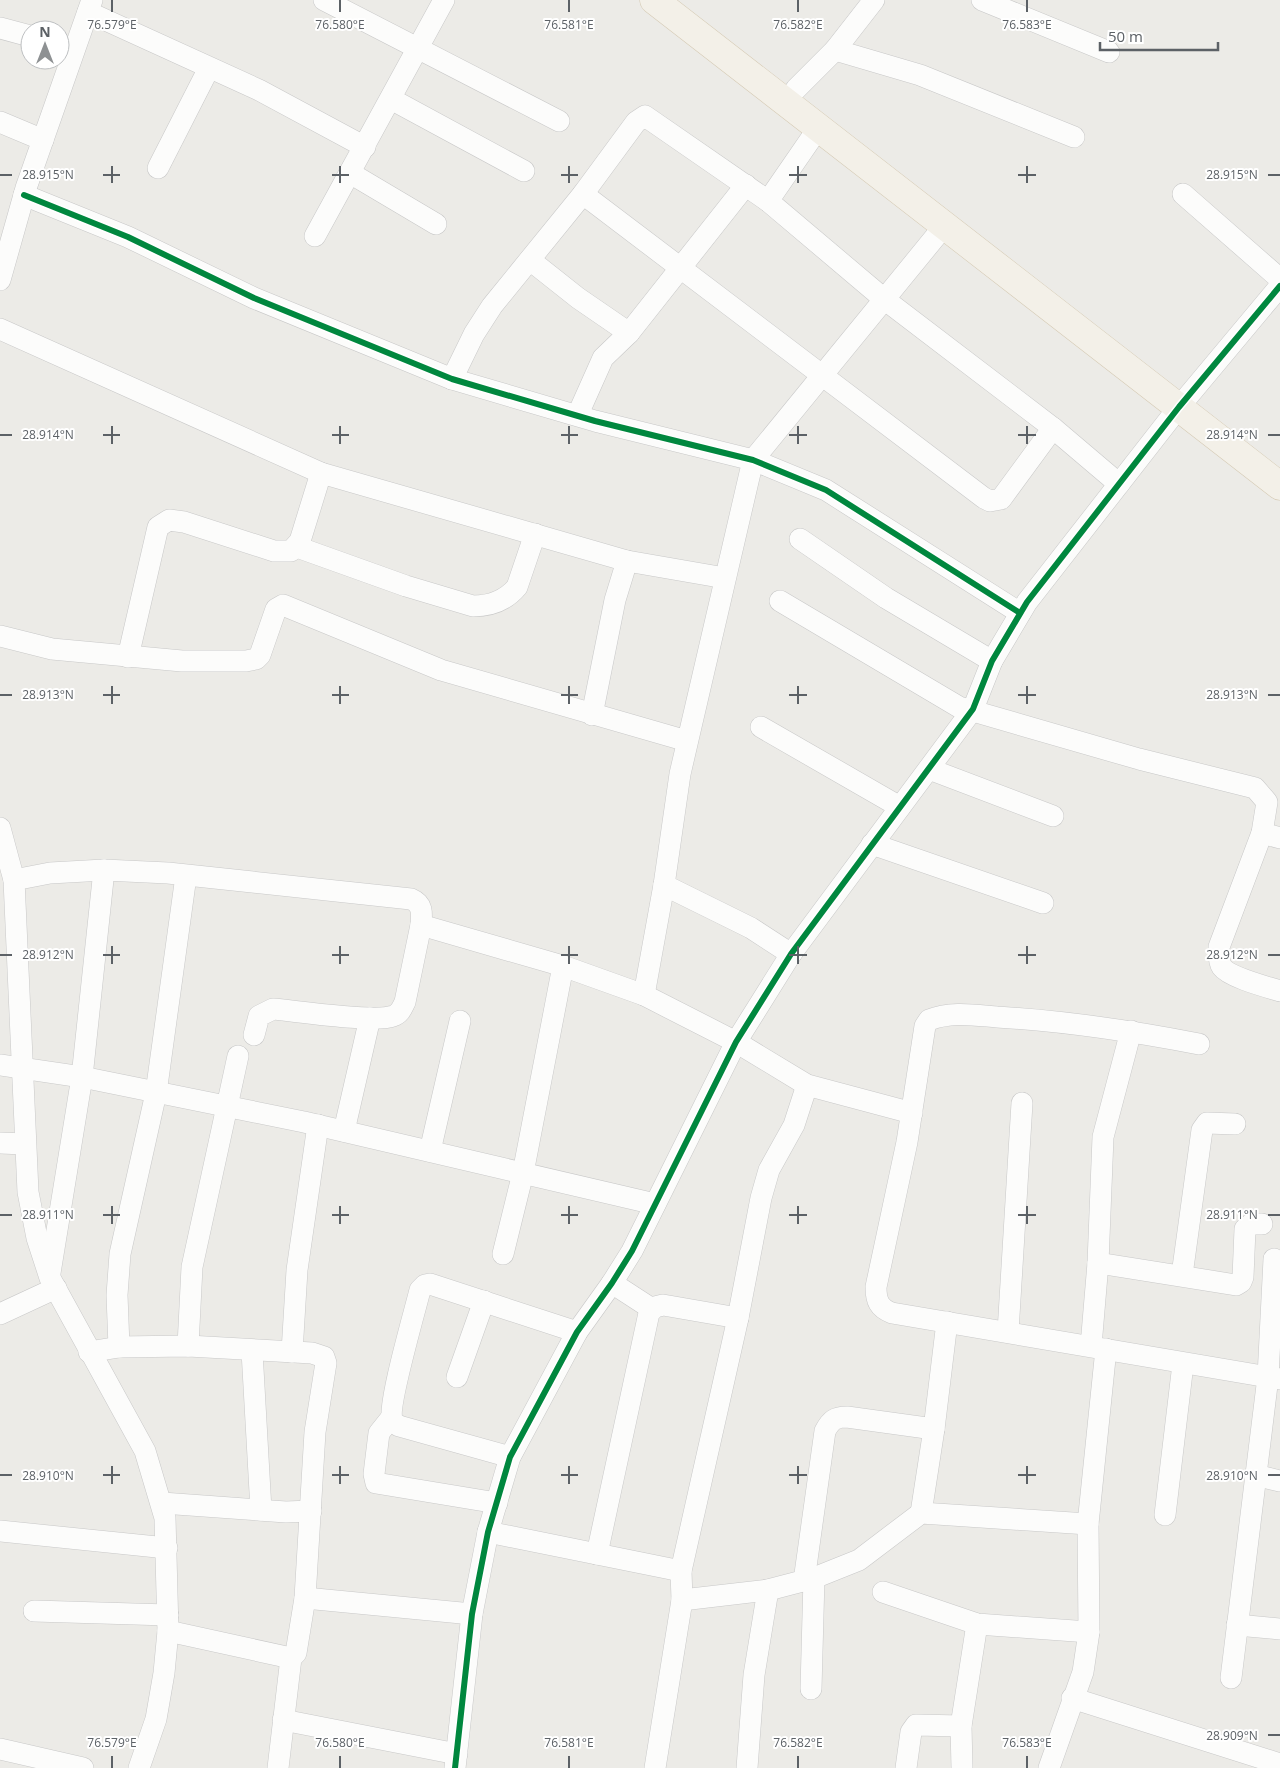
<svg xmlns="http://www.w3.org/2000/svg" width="1280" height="1768" viewBox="0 0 1280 1768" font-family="'Open Sans',sans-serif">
<rect width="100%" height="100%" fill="#ecebe7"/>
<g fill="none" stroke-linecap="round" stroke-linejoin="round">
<defs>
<g id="minor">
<path d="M324,0L559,121"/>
<path d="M982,0L1109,52"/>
<path d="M88,12L259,90L365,147"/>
<path d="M0,28L30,36"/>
<path d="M835,50L920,75L1074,137"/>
<path d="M796,89L835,50L874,0"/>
<path d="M391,99L524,171"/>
<path d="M0,122L43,140"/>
<path d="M158,168L209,68"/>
<path d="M350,173L436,224"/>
<path d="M583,194L984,498L990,501L1001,499L1053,428L1119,484"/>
<path d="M1183,194L1280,279"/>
<path d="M24,195L128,237L254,298L452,379L595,421L753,460L826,490L1020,613"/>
<path d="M768,201L819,127"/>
<path d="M315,236L444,0"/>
<path d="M530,260L578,298L629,333"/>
<path d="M0,280L26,188L92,0"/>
<path d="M0,329L321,473L627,561L725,578"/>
<path d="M452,379L474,334L492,306L583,194L636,122L645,116L768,201L884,299L1053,428"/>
<path d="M578,414L603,358L629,333L746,185"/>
<path d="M800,539L886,598L992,661"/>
<path d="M297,547L406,586L473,606C490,606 506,600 517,587L535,534"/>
<path d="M780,601L959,707L1139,759L1255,788L1267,802L1262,833L1219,947C1219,953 1218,961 1222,967C1229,977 1267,987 1280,991"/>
<path d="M0,636L52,649L182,661H246L256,659L260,655L276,609L283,605L441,670L687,741"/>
<path d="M128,657L158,527L169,520L184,522L274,551H291L300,541L321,473"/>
<path d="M592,715L615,600L627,561"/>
<path d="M761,727L900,807"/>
<path d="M929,769L1053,816"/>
<path d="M0,828L14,880L28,1192L37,1238L50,1278L145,1451L165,1518L168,1631L164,1673L156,1719L139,1768"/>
<path d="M1262,833L1280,838"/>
<path d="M872,844L1043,903"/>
<path d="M14,880L50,873L104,870L168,873L411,899C423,904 422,913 421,925L405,1002C402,1008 400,1014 393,1016C376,1023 296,1011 273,1009L259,1016L254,1035"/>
<path d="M664,885L751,928L791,954"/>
<path d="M421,925L563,966L644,995L736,1042L807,1085L912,1113"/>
<path d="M644,995L664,885L680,774L753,460L945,225"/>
<path d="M1199,1044C1132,1031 1066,1021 997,1017C974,1015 951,1011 929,1020L925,1026L907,1142L876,1287C876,1301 879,1308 892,1313L1280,1379"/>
<path d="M0,1065L82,1077L304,1122L655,1204"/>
<path d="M344,1131L370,1018"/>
<path d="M0,1143L25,1144"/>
<path d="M430,1151L460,1021"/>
<path d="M503,1254L523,1173L563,966"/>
<path d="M1098,1263L1236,1285L1241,1282L1243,1277L1245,1229L1251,1224H1262"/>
<path d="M50,1273L82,1077L104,870"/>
<path d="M1182,1275L1202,1130L1207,1123L1235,1124"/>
<path d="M612,1283L652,1309"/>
<path d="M0,1314L56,1288"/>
<path d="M1008,1332L1022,1103"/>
<path d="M188,1346L192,1267L238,1056"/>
<path d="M1091,1346L1098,1263L1103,1137L1131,1031"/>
<path d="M119,1347L117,1295L120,1254L156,1093L186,876"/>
<path d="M252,1351L261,1510"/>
<path d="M89,1352L119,1347L188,1346L312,1353L324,1357L326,1363L315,1432L305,1598L296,1653L291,1658L278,1768"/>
<path d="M292,1352L297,1270L318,1125"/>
<path d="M457,1377L484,1301"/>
<path d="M391,1418L379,1433L374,1474L376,1483L497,1503"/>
<path d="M510,1457L399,1426L393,1422C386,1409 415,1311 420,1290L425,1285L430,1284L577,1332"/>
<path d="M1255,1475L1280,1481"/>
<path d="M162,1503L286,1512L311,1511"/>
<path d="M921,1513L934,1429L947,1322"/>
<path d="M1165,1515L1183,1364"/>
<path d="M0,1531L167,1548"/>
<path d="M488,1532L681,1571"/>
<path d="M597,1554L649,1313L655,1307L663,1305L738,1318"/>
<path d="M804,1581L825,1431C831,1420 835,1417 847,1417L934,1429"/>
<path d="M883,1592L977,1624L1089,1632"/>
<path d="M305,1598L472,1614"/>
<path d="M682,1600L768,1590L814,1578L859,1560L921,1513L1088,1524"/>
<path d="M34,1611L168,1615"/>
<path d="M1237,1625L1280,1629"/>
<path d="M168,1631L291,1658"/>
<path d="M1231,1678L1268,1377L1274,1259"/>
<path d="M811,1689L814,1578"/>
<path d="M1072,1698L1280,1764"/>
<path d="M283,1720L457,1754"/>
<path d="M0,1749L83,1768"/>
<path d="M455,1768L472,1614L488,1532L510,1457L577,1332L612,1283L632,1251L736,1042L791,954L973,709L992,661L1027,602L1179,407L1280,286"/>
<path d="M655,1768L682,1600L681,1571L738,1318L761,1198L769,1170L794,1125L807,1085"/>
<path d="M747,1768L754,1675L768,1590"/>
<path d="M906,1768L911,1732L916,1725L961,1726"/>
<path d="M962,1768L961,1726L977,1624"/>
<path d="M1049,1768L1083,1672L1089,1632L1088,1524L1106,1349"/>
</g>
<path id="major" d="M654,0L1280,486"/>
</defs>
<use href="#minor" stroke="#c8c8c8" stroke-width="22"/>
<use href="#major" stroke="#d5cab4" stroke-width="29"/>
<use href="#minor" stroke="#fcfcfb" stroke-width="21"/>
<use href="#major" stroke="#f3f0e8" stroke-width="28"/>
<defs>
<g id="cycleway">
<path d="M24,195L128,237L254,298L452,379L595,421L753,460L826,490L1020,613"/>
<path d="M455,1768L472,1614L488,1532L510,1457L577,1332L612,1283L632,1251L736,1042L791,954L973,709L992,661L1027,602L1179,407L1280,286"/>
</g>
</defs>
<use href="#cycleway" stroke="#fff" stroke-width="9"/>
<use href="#cycleway" stroke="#00873e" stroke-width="6"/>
</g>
<path fill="none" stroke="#5c6166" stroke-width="2" d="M112,0V12M340,0V12M569,0V12M798,0V12M1027,0V12M112,166V183M340,166V183M569,166V183M798,166V183M1027,166V183M0,175H12M103,175H120M332,175H349M561,175H578M789,175H807M1018,175H1036M1268,175H1280M112,426V444M340,426V444M569,426V444M798,426V444M1027,426V444M0,435H12M103,435H120M332,435H349M561,435H578M789,435H807M1018,435H1036M1268,435H1280M112,686V704M340,686V704M569,686V704M798,686V704M1027,686V704M0,695H12M103,695H120M332,695H349M561,695H578M789,695H807M1018,695H1036M1268,695H1280M112,946V964M340,946V964M569,946V964M798,946V964M1027,946V964M0,955H12M103,955H120M332,955H349M561,955H578M789,955H807M1018,955H1036M1268,955H1280M112,1206V1224M340,1206V1224M569,1206V1224M798,1206V1224M1027,1206V1224M0,1215H12M103,1215H120M332,1215H349M561,1215H578M789,1215H807M1018,1215H1036M1268,1215H1280M112,1466V1484M340,1466V1484M569,1466V1484M798,1466V1484M1027,1466V1484M0,1475H12M103,1475H120M332,1475H349M561,1475H578M789,1475H807M1018,1475H1036M1268,1475H1280M1268,1735H1280M112,1756V1768M340,1756V1768M569,1756V1768M798,1756V1768M1027,1756V1768"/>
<g font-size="12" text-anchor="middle" fill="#5c6166" stroke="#fff" stroke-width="4" stroke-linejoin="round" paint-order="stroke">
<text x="112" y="29">76.579°E</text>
<text x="340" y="29">76.580°E</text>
<text x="569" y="29">76.581°E</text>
<text x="798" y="29">76.582°E</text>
<text x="1027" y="29">76.583°E</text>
<text x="48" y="179">28.915°N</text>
<text x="1232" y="179">28.915°N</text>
<text x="48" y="439">28.914°N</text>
<text x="1232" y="439">28.914°N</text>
<text x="48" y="699">28.913°N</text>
<text x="1232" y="699">28.913°N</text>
<text x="48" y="959">28.912°N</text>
<text x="1232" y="959">28.912°N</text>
<text x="48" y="1219">28.911°N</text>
<text x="1232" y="1219">28.911°N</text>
<text x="48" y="1480">28.910°N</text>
<text x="1232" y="1480">28.910°N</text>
<text x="1232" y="1740">28.909°N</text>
<text x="112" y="1747">76.579°E</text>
<text x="340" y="1747">76.580°E</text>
<text x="569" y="1747">76.581°E</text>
<text x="798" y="1747">76.582°E</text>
<text x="1027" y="1747">76.583°E</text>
</g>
<g transform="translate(45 45)"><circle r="24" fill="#ffffff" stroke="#bec0c2"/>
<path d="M0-4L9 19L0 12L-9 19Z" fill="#8e9193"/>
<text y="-8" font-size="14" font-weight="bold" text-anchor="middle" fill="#5c6166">N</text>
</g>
<path d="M1100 42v8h118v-8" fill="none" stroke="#5c6166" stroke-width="2.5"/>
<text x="1108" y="42" font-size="15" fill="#5c6166" stroke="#ffffff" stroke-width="4" paint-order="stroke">50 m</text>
</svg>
